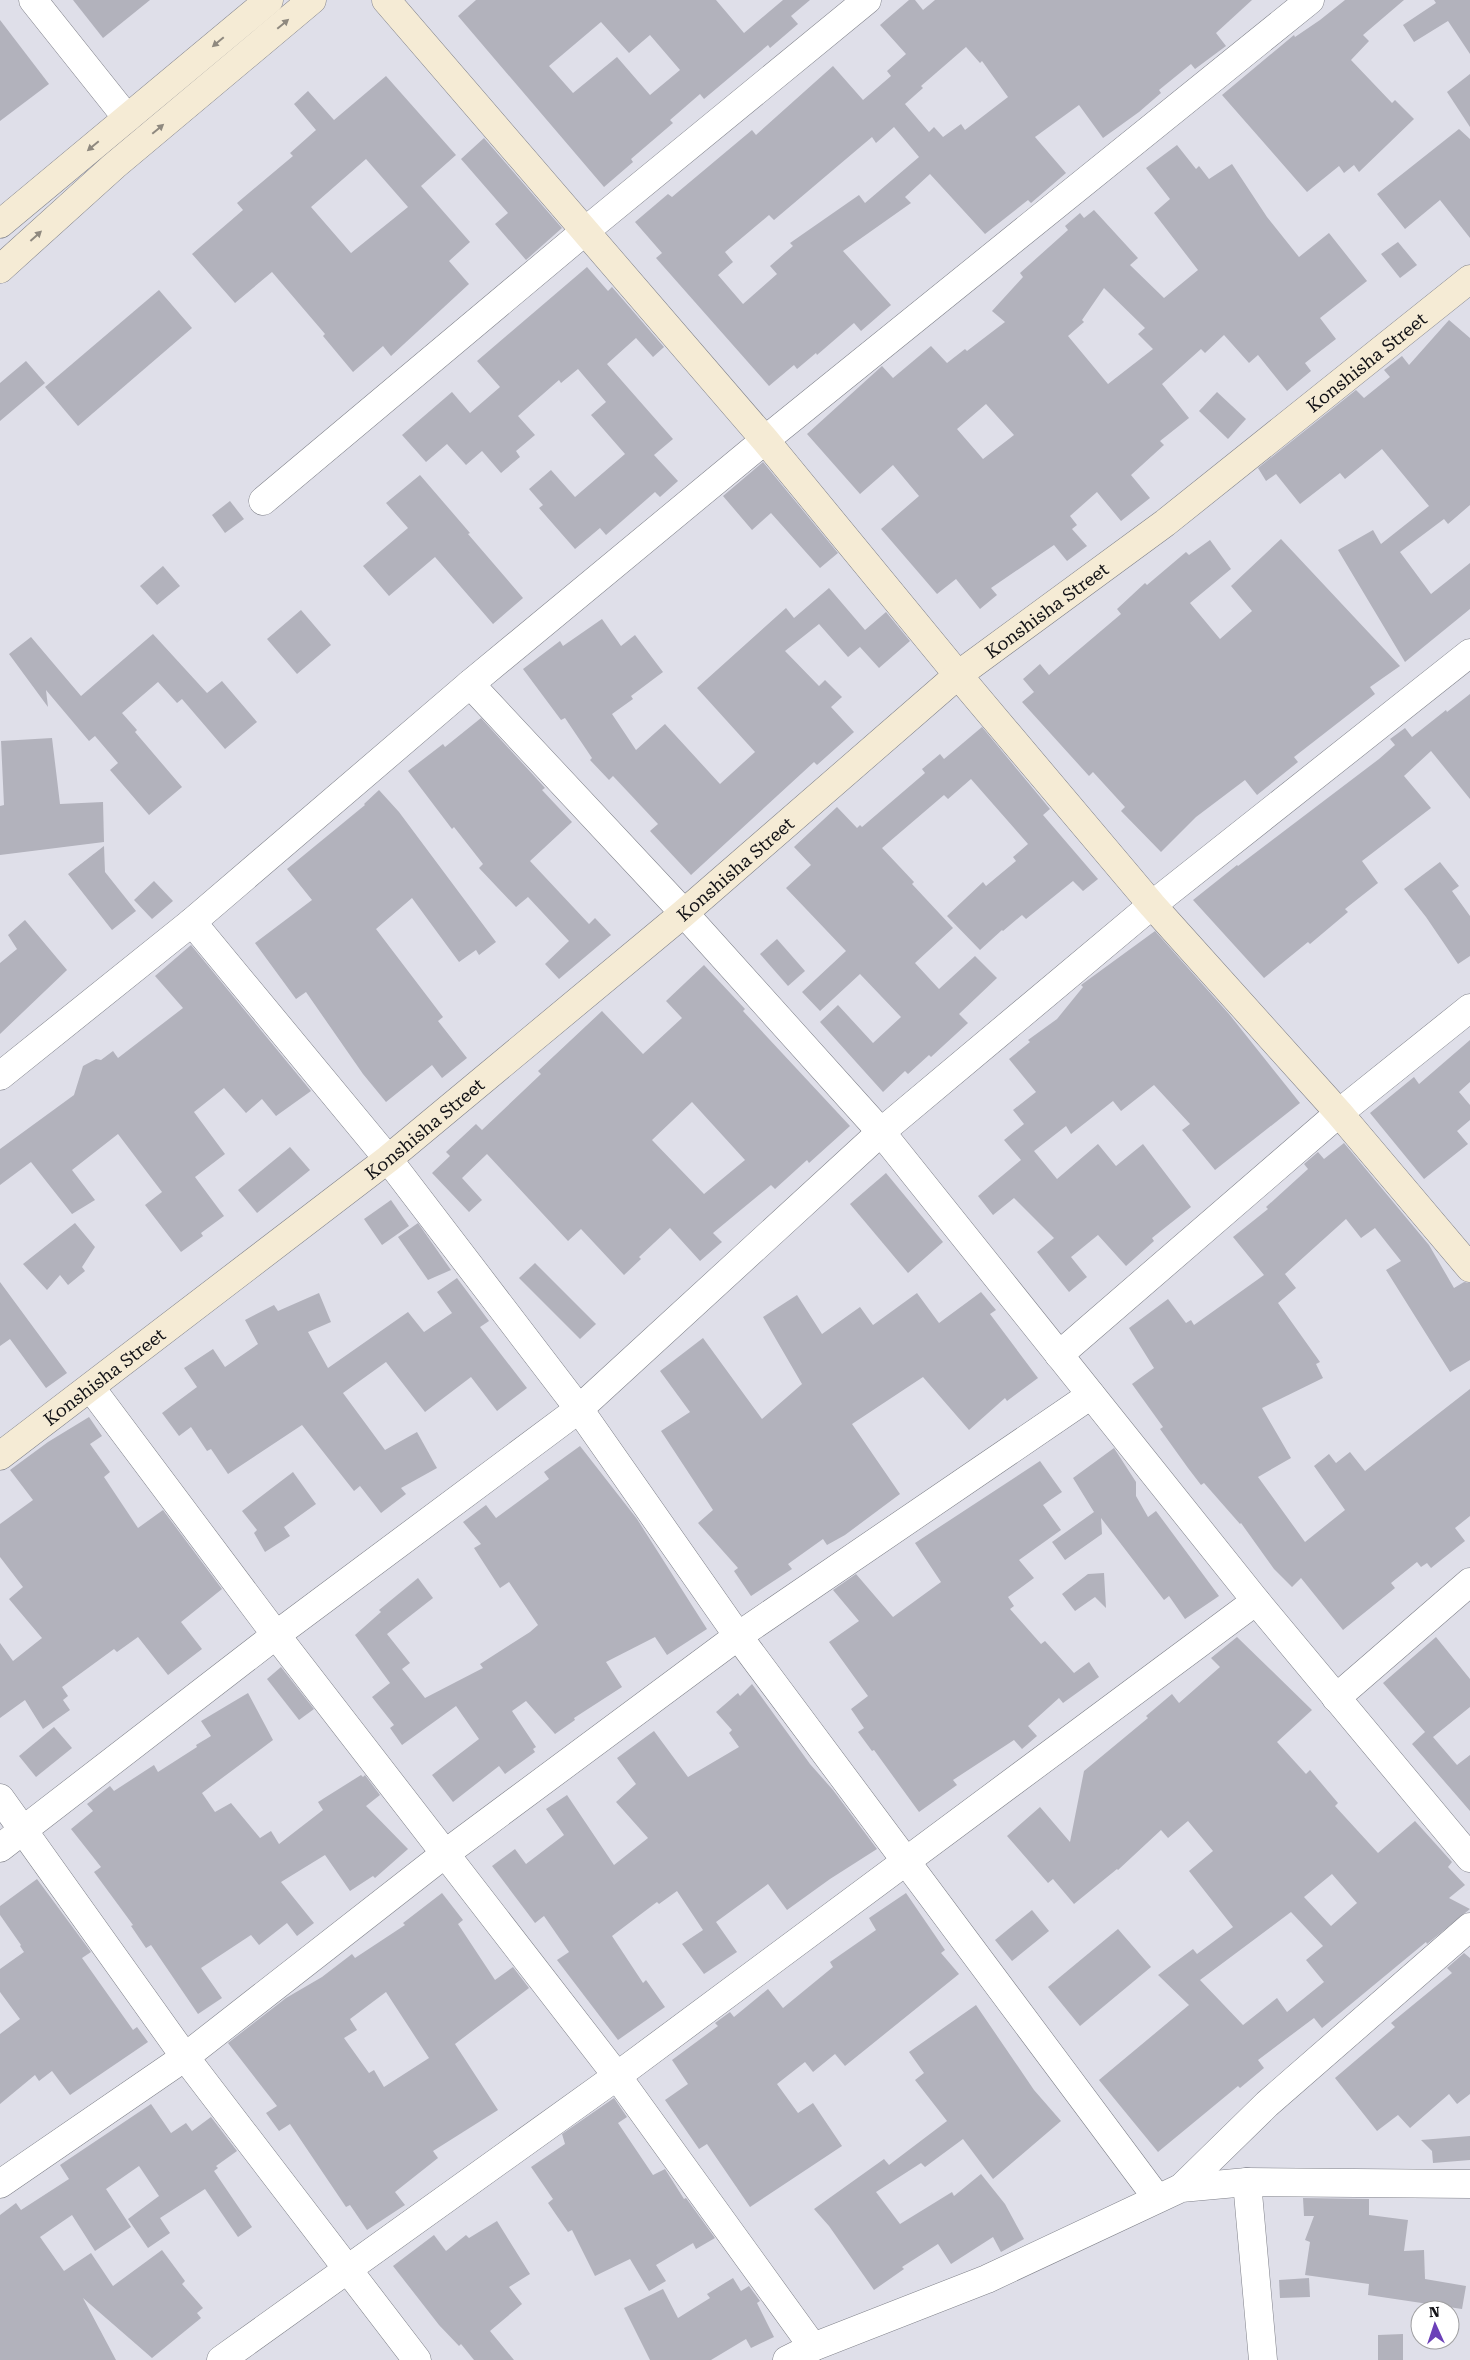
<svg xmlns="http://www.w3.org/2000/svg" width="1470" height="2360" viewBox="0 0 1470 2360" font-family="'Roboto Serif',serif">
<rect width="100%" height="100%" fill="#dfdfe9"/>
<g fill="#b2b2bc" fill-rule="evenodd">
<path d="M73,0H150L103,38Z"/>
<path d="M476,0H716L744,33L783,0H810L791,16L798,24L770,48L768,45L704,99L700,94L670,120L673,123L631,159L633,162L604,187L458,16ZM601,22L629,53L650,35L680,70L650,95L617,57L573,93L549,66Z"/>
<path d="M909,0H915L923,10L935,0H1252L1216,33L1226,46L1195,69L1191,64L1159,90L1161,93L1139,112L1103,138L1079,105L1035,137L1066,173L1031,203L1028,200L985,234L930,174L905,197L911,203L843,251L891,305L861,331L854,323L817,355L816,353L797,369L794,365L769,386L656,258L662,253L635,222L668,194L672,197L752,130L756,135L833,66L863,100L891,76L887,71L906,54L880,25ZM966,47L980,63L982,61L1008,97L965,130L961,124L943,137L934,127L929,132L905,104L923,88L921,86ZM894,127L919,157L865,203L859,195L790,243L793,246L770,266L777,274L743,304L718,275L733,262L725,252L769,215L774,220L872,137L876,143Z"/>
<path d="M1345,0H1404L1363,35L1369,41L1351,60L1392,103L1395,100L1414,119L1359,172L1354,165L1344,173L1339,166L1307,192L1222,95L1294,35L1295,37L1320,20Z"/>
<path d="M1434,0H1470V54L1448,21L1414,42L1403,25L1436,3Z"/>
<path d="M0,20L49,84L0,121Z"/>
<path d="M1470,74V127L1447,92Z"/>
<path d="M386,76L456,155L421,186L470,242L449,261L469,284L391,356L383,346L353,372L323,336L325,334L272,272L235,303L192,254L243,210L237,203L293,156L290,153L316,130L294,104L308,91L334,120ZM366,159L408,207L351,253L311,207Z"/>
<path d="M1459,129L1470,139V238L1440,200L1405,229L1377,194Z"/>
<path d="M484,138L562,228L526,260L495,224L508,213L461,159Z"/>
<path d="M1177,145L1196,169L1199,166L1209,179L1232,164L1267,217L1299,257L1329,233L1367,281L1320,318L1336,339L1305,363L1311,371L1287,391L1258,355L1249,363L1224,335L1205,353L1201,349L1162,384L1189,418L1160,441L1164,445L1131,475L1150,498L1121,521L1097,492L1070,516L1077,525L1072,529L1087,546L1067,561L1054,545L991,588L997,595L980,609L956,579L937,594L881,529L919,496L893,465L860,494L807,434L882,366L893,378L931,346L947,363L965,349L967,351L1005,322L992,311L1023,277L1020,273L1068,230L1065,226L1080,213L1084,218L1094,210L1138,258L1130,265L1164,298L1198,270L1154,213L1170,199L1146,168ZM1104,288L1145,328L1138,334L1153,349L1108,384L1068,336L1084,322L1082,320ZM986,404L1014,435L983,459L957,429Z"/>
<path d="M1398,242L1417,265L1400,278L1381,254Z"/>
<path d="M587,267L608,291L612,287L664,347L653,357L636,338L607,364L673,439L654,455L678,481L660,497L655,492L606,535L600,528L575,549L539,508L543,505L529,489L551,470L575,497L625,454L591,415L606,402L578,369L561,383L559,380L518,416L535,435L516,451L520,457L501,473L482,451L466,465L447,444L426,462L402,435L452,392L470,413L500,387L477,361Z"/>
<path d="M159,290L192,328L78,426L45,387Z"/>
<path d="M1449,320L1470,338V505L1448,524L1444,519L1400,552L1431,594L1470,563V609L1405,662L1338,550L1373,530L1381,544L1429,506L1382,449L1345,479L1340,473L1300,504L1276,474L1266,481L1258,468L1356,390L1364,398L1390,377L1384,370L1402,356L1409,365Z"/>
<path d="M26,361L45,383L0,421V383Z"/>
<path d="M1217,392L1246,419L1228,439L1199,411Z"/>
<path d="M763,462L838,553L820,568L771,513L752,530L723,496Z"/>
<path d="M420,475L470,533L468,534L523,598L493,624L435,557L389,596L363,566L408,528L386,503Z"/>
<path d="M230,501L244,519L225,533L212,515Z"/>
<path d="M1281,539L1400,666L1370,687L1375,694L1294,757L1298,762L1257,795L1245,780L1196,817L1161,852L1121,811L1125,807L1093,772L1089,776L1022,702L1034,692L1023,679L1040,664L1049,675L1121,614L1117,609L1145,583L1147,585L1186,552L1189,555L1210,540L1231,569L1190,603L1220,639L1252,611L1231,586Z"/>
<path d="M163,566L180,586L157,605L140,586Z"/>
<path d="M829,588L865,630L886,612L910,641L879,668L860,647L848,657L819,624L785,651L819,686L825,680L842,697L831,707L854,732L817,765L814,762L691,875L650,831L658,824L613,776L609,780L590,760L592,758L565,718L561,720L523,669L560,641L563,646L602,619L621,646L635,635L663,672L631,696L633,699L612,714L636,750L665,724L720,784L755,752L697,688L786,608L794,618Z"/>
<path d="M301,610L331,645L297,674L267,639Z"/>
<path d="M153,634L207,693L222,681L257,722L225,749L182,699L177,703L158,682L122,713L137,730L135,732L182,787L149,815L110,770L118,763L95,736L89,741L46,690L48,707L9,654L31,637L81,696Z"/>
<path d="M1470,694V799L1431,751L1404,776L1431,808L1362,861L1378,883L1345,909L1348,912L1310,944L1308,942L1264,978L1193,900L1237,865L1238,866L1379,759L1395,745L1390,739L1405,728L1412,737L1446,710L1447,712Z"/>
<path d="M481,718L536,778L545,788L542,790L572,822L530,861L589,924L595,918L611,935L559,979L545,964L569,941L528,897L516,907L479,868L483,864L454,827L452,829L408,771L443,744L445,747Z"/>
<path d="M982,727L1050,809L1043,815L1098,879L1083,891L1073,881L1026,919L1022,915L1003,931L1002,930L980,950L947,916L983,882L986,886L1016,861L1013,857L1028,844L971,779L948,799L944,795L882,848L914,882L912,884L953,928L915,963L939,989L975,956L997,978L959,1014L968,1023L931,1057L929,1055L908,1074L905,1071L883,1092L820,1022L838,1005L873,1043L901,1017L860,974L820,1011L802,992L846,951L786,888L811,865L794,847L837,807L857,828L860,825L862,827L925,773L922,769L940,754L944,759Z"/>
<path d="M52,738L60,804L103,802L104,842L0,855V806L4,805L1,741Z"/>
<path d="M379,790L399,812L496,942L479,955L476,950L459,962L412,898L376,929L443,1017L438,1021L467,1058L442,1078L432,1065L386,1102L363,1074L306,992L296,999L255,943L312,900L287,869L365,805L364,804Z"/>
<path d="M104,846L105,872L136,911L112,930L68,874Z"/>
<path d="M1440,862L1459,886L1452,891L1470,916V956L1458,964L1426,917L1404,889Z"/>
<path d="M154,881L173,901L152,919L134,900Z"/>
<path d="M25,920L67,970L0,1034V963L17,949L8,935Z"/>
<path d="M1155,931L1229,1014L1300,1103L1215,1170L1182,1130L1190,1124L1154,1085L1121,1111L1113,1101L1071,1134L1066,1126L1034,1151L1057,1179L1098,1144L1116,1166L1143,1144L1191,1207L1152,1238L1154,1241L1126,1266L1098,1235L1071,1257L1087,1277L1069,1292L1037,1252L1054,1238L1014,1198L993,1215L978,1196L1021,1160L1004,1140L1024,1124L1013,1110L1036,1092L1009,1059L1030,1042L1028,1040L1057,1019L1083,987L1081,985Z"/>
<path d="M777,939L805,971L788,986L760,954Z"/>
<path d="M191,945L311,1091L276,1116L262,1099L246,1113L224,1088L194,1112L225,1154L195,1177L224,1216L201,1233L203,1236L181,1252L145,1205L162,1192L118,1134L72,1170L95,1200L72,1214L31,1162L0,1185V1149L74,1095L83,1066L96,1059L101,1060L113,1051L118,1058L183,1008L155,976Z"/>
<path d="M704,965L745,1009L743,1011L850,1126L809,1163L807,1160L775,1189L771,1185L713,1233L722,1242L700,1261L670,1228L639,1257L641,1259L624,1275L581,1229L568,1241L487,1154L462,1178L482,1200L469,1212L432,1173L450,1156L446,1152L476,1124L482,1130L541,1074L538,1071L602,1011L643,1054L682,1018L666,1001ZM692,1102L745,1160L704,1194L652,1140Z"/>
<path d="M1470,1040V1082L1459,1092L1470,1105V1120L1457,1131L1468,1144L1424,1179L1370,1113L1414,1077L1419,1084Z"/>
<path d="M1344,1143L1429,1245L1454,1288L1464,1282L1470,1283V1360L1450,1372L1386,1270L1401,1261L1375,1228L1361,1238L1346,1219L1285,1274L1296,1288L1278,1303L1320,1362L1316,1364L1323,1378L1262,1408L1291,1458L1258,1477L1305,1542L1345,1510L1314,1466L1329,1454L1336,1463L1350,1452L1365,1471L1470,1389V1516L1455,1528L1465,1541L1431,1568L1427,1563L1421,1567L1417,1562L1391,1583L1395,1588L1343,1630L1301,1578L1292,1587L1274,1569L1241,1523L1240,1524L1204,1483L1201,1485L1188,1468L1160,1429L1163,1427L1132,1384L1154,1368L1129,1328L1168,1299L1186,1323L1191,1320L1194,1325L1264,1275L1233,1237L1268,1209L1266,1207L1308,1169L1304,1164L1318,1152L1324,1159Z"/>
<path d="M290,1147L310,1170L257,1213L238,1190Z"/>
<path d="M886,1173L943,1242L908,1273L850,1204Z"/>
<path d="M391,1200L409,1226L382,1245L364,1219Z"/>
<path d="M75,1223L95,1247L82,1267L85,1271L68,1285L60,1275L47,1290L23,1264Z"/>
<path d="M418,1223L451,1270L428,1280L398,1237Z"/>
<path d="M535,1263L596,1324L580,1339L519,1278Z"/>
<path d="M457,1278L489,1321L480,1327L527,1388L497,1411L471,1377L425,1412L386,1362L343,1393L385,1450L417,1432L437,1468L401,1488L406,1494L381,1513L360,1486L354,1491L302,1425L228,1474L211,1449L207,1451L191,1427L179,1436L162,1413L197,1387L184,1368L213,1349L225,1367L258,1344L245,1320L274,1305L278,1311L319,1293L331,1322L308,1332L328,1368L408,1312L424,1332L452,1313L437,1292Z"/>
<path d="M0,1282L67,1373L46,1388L10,1339L0,1346Z"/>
<path d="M981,1292L996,1310L990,1314L1038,1378L1007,1401L1005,1398L969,1430L923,1377L852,1424L900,1494L845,1535L827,1545L823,1539L788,1564L792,1569L751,1596L734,1571L738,1568L698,1523L713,1510L661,1431L690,1412L660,1371L703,1338L762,1419L802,1384L763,1317L797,1295L822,1334L860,1307L873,1325L917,1293L939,1323Z"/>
<path d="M89,1417L102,1436L90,1444L110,1472L104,1477L138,1528L163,1510L222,1589L181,1622L202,1649L168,1675L138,1637L117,1652L114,1649L62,1687L68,1696L63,1700L70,1710L43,1729L25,1700L0,1718V1643L13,1661L42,1638L9,1599L23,1587L0,1557V1524L33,1500L10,1470L48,1442Z"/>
<path d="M580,1446L637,1519L707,1629L667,1655L655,1637L606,1662L622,1687L574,1718L575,1720L555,1734L526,1701L512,1711L536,1747L533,1749L535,1752L505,1774L499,1766L453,1802L432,1775L479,1739L456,1706L402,1745L390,1728L394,1725L372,1697L390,1683L355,1635L381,1612L379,1610L418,1578L433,1598L387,1634L410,1663L402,1669L425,1698L483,1668L480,1664L530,1632L538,1625L509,1582L500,1588L474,1548L481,1544L463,1522L486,1505L496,1518L549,1479L544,1472Z"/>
<path d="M1114,1448L1136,1482V1496L1148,1517L1156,1511L1219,1596L1185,1619L1169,1596L1164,1600L1101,1518L1102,1534L1065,1560L1052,1542L1094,1512L1073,1478Z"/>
<path d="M1040,1461L1062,1492L1043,1505L1061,1530L1019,1560L1034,1578L1008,1597L1014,1606L1010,1609L1041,1644L1045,1641L1074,1673L1089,1662L1099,1677L1063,1703L1059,1698L1028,1726L1037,1736L1022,1749L1014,1740L953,1780L957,1785L919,1812L874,1750L872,1751L858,1732L864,1728L851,1709L868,1696L829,1642L859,1621L833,1590L856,1574L893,1617L941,1582L915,1543Z"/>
<path d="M293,1472L316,1504L284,1527L290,1536L265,1552L254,1533L257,1530L242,1511Z"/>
<path d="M1104,1573L1106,1608L1095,1597L1075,1611L1062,1594L1088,1574Z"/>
<path d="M1237,1637L1312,1710L1277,1742L1306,1774L1310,1770L1338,1803L1335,1806L1378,1853L1415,1821L1452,1862L1448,1867L1465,1885L1449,1898L1470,1909L1427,1944L1426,1942L1322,2028L1314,2018L1258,2060L1264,2068L1240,2088L1238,2086L1158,2152L1099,2080L1189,2005L1158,1975L1193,1949L1197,1954L1233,1927L1189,1871L1213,1851L1188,1821L1168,1838L1161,1830L1118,1870L1117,1869L1074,1904L1053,1879L1048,1883L1007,1836L1040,1807L1070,1842L1084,1771L1148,1718L1146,1716L1172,1694L1179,1703L1220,1667L1211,1658ZM1332,1874L1357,1903L1331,1926L1304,1897ZM1291,1912L1323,1946L1306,1960L1324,1982L1287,2012L1277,1998L1243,2025L1200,1980Z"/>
<path d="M1436,1637L1470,1679V1707L1433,1737L1457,1765L1470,1755V1811L1412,1744L1425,1732L1383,1683Z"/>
<path d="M281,1667L314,1709L299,1720L267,1679Z"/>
<path d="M752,1684L810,1764L833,1790L877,1849L830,1879L787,1910L768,1884L716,1922L737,1952L704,1974L682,1944L703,1930L677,1891L659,1904L657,1902L612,1936L643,1983L646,1980L665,2007L618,2040L557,1960L569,1952L544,1916L535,1923L492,1866L515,1849L526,1864L564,1835L546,1809L567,1795L614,1865L648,1838L616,1802L636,1784L617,1758L654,1731L688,1777L739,1747L729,1733L732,1730L716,1712L738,1693L740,1696Z"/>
<path d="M248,1693L273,1740L202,1793L215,1812L231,1803L260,1838L271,1831L279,1844L323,1810L318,1802L361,1775L363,1777L365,1775L380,1795L366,1806L408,1849L375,1878L373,1876L350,1891L325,1855L281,1882L314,1923L297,1936L287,1923L259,1945L251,1935L201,1968L222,1998L198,2014L151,1945L146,1948L131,1926L133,1925L94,1872L101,1867L71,1829L93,1811L87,1804L110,1786L114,1791L154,1765L158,1772L197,1747L196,1745L211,1736L201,1721Z"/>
<path d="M54,1727L72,1748L36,1777L19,1756Z"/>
<path d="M37,1879L91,1952L82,1958L133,2030L137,2027L148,2042L70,2095L52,2071L39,2081L35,2075L0,2104V2034L20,2019L0,1992V1969L24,1952L20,1946L21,1945L0,1915V1906Z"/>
<path d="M442,1893L463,1920L458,1924L495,1980L513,1967L529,1988L455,2044L498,2110L433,2151L438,2158L395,2192L405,2205L367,2230L350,2205L346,2207L290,2124L279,2131L266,2113L277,2106L228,2043L286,1998L322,1977L352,1954L355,1958L405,1925L403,1923ZM386,1992L429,2058L384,2087L374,2070L369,2073L344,2038L357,2030L350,2019Z"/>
<path d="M906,1893L945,1950L941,1953L959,1974L845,2066L835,2054L813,2072L805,2062L777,2084L798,2113L813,2103L842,2146L750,2207L707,2144L699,2149L665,2100L688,2084L672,2060L718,2026L715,2023L730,2012L734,2017L768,1989L783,2008L833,1967L830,1962L876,1930L869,1918Z"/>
<path d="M1032,1910L1049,1931L1012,1961L995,1940Z"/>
<path d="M1118,1929L1151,1967L1080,2026L1048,1987Z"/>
<path d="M1464,1953L1470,1958V2094L1457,2104L1449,2094L1410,2128L1398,2115L1377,2131L1335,2078L1395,2027L1391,2023L1452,1973L1447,1968Z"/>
<path d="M976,2005L1034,2090L1061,2121L993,2179L963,2139L925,2167L921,2163L876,2192L900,2224L952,2192L954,2196L981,2174L1005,2204L1024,2239L1001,2252L993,2237L951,2264L938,2244L902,2267L904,2269L874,2290L829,2226L814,2209L884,2159L889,2165L947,2121L915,2080L924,2073L909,2052Z"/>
<path d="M614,2098L627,2117L618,2123L653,2175L665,2169L684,2199L686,2198L715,2238L696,2249L693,2243L656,2265L666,2281L649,2291L630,2259L595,2276L572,2230L568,2232L548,2203L553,2199L531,2167L565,2144L562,2134Z"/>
<path d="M151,2104L171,2133L186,2123L192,2131L211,2117L237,2151L216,2166L218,2168L214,2171L252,2227L238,2237L205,2189L160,2218L170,2233L148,2248L128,2219L159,2196L139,2166L106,2189L131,2227L95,2251L72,2215L40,2237L64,2271L91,2253L113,2286L162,2250L185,2281L182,2284L203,2308L197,2313L201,2318L152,2358L83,2298L116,2360H0V2215L16,2203L21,2210L69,2179L60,2165Z"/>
<path d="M1470,2136V2160L1433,2163L1432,2151L1421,2140Z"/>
<path d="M1303,2198L1369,2199V2215L1408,2220L1404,2251L1424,2250L1425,2279L1466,2286L1462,2309L1368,2295L1369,2284L1305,2275L1310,2242L1305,2240L1314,2216H1304Z"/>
<path d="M497,2221L530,2274L509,2287L522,2304L490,2331L514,2360H474L461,2344L459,2346L439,2325L393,2266L434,2235L446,2251L466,2235L469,2238Z"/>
<path d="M733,2278L741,2291L749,2286L760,2301L757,2303L774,2337L751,2348L746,2339L711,2360H650L624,2308L663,2289L678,2318L710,2298L707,2294Z"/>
<path d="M1309,2278L1310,2297L1280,2298L1279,2280Z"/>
<path d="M1403,2334V2360H1378V2335Z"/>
</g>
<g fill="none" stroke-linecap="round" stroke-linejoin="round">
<defs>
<g id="street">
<path d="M33,0L127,118"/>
<path d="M263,501L584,232L867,0"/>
<path d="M470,684L684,913L881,1132L1256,1601L1470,1858"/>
<path d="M192,922L388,1159L579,1409L738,1636L1157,2198"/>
<path d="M0,1076L192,922L470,684L765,440L1310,0"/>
<path d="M1059,1355L1339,1113L1470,1008"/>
<path d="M91,1388L276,1635L617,2076L813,2347"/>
<path d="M1336,1698L1470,1582"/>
<path d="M0,1798L185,2057L417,2360"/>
<path d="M0,1848L276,1635L579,1409L881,1132L1152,905L1470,653"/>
<path d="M1247,2182L1263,2360"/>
<path d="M0,2184L185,2057L446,1853L738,1636L1091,1395"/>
<path d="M1181,2188L1267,2104L1470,1927"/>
<path d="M221,2360L617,2076L1256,1601"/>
<path d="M787,2360L813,2347L987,2279L1181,2188L1247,2182L1470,2184"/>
</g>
<g id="secondary">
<path d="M386,0L765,440L958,675L1152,905L1339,1113L1470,1268"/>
<path d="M0,224L269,0"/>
<path d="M0,269L114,166L312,0"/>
<path id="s1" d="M0,1456L388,1159L684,913L958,675L1165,523L1470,279"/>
</g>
</defs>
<use href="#street" stroke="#7f8089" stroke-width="29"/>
<use href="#secondary" stroke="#7f8089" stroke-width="29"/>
<use href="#street" stroke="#fff" stroke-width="28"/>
<use href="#secondary" stroke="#f5ebd5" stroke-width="28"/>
</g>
<defs><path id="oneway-solid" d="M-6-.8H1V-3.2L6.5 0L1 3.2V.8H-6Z" transform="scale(1.25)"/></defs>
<g fill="#8f897f">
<use href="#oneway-solid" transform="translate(283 24) rotate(-40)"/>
<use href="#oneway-solid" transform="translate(218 42) rotate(140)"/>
<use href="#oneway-solid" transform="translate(158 129) rotate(-40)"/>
<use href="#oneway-solid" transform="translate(93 146) rotate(140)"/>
<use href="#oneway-solid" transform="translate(36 236) rotate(-42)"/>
</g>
<g text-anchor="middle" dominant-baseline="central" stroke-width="4" stroke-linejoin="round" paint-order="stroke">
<g font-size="18" fill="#121216" stroke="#fff">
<text stroke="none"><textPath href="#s1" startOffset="1751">Konshisha Street</textPath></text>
<text stroke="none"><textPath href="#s1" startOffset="1346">Konshisha Street</textPath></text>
<text stroke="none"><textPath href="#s1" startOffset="941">Konshisha Street</textPath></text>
<text stroke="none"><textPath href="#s1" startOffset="536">Konshisha Street</textPath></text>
<text stroke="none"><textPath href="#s1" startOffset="131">Konshisha Street</textPath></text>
</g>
</g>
<g transform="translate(1435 2325) rotate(357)"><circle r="24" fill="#ffffff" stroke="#a0a0a2"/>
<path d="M0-4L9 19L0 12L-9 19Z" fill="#6b40b8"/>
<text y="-8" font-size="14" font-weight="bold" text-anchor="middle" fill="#121216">N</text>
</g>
</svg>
